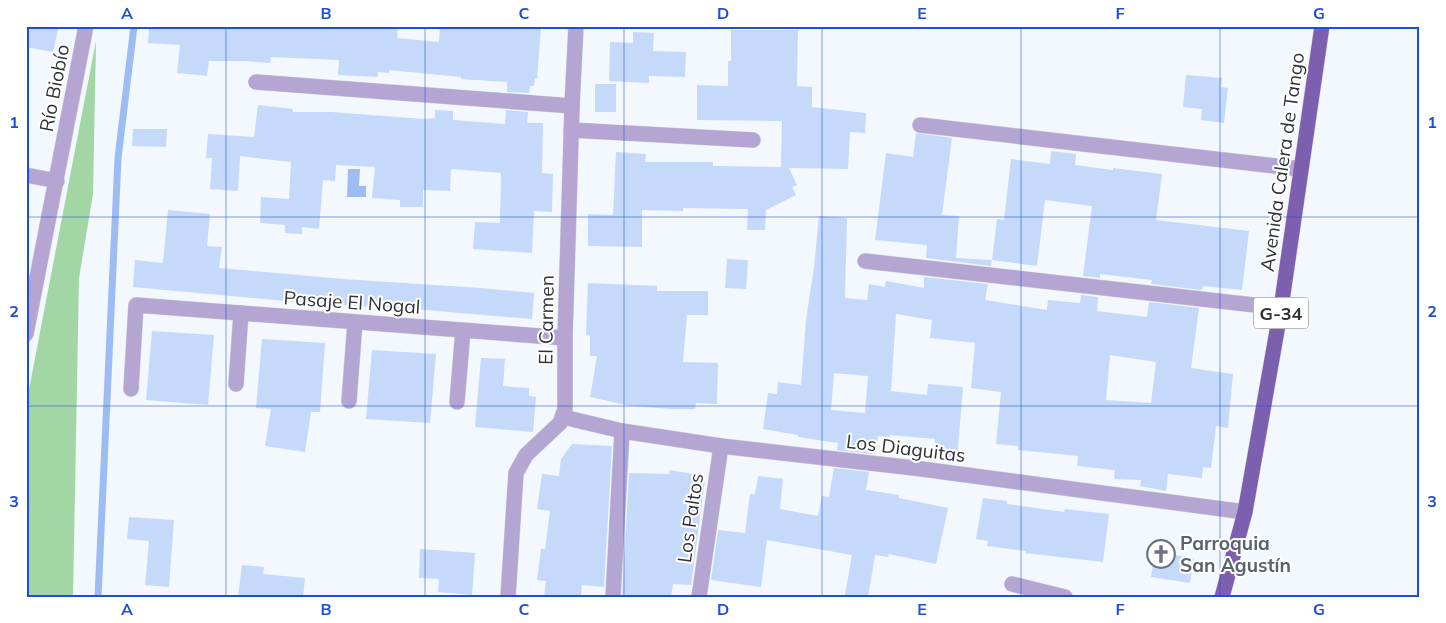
<svg xmlns="http://www.w3.org/2000/svg" width="1446" height="623" viewBox="0 0 1446 623" font-family="Mulish,sans-serif">
<rect width="100%" height="100%" fill="#f3f7fe"/>
<path fill="#a3d6a5" d="M96,41L93,194L79,278L73,597H26V405Z"/>
<path fill="#9dbcf4" d="M348,169H360L359,186H366V197H347Z"/>
<g fill="none" stroke-linecap="round" stroke-linejoin="round">
<path stroke="#9dbcf4" stroke-width="7" d="M98,597L118,158L134,26"/>
</g>
<g fill="#c5d9fb" fill-rule="evenodd">
<path d="M26,26H59L53,52L26,47Z"/>
<path d="M149,26H398L397,38L439,42L440,26H541L537,79L535,78L534,86H530L529,93L507,92V82L461,79V77L389,70V73L378,72V77L338,75L339,60L271,57L270,63L245,61H209L207,76L177,73L180,45L148,43Z"/>
<path d="M731,30H798L797,86L812,87V107L866,113L865,133L850,132L848,169L789,168L797,185L792,187L796,195L766,210L765,230H747L748,209L683,208V211L642,210V247L588,246V214L613,215L616,152L646,154L645,162H713V166L783,167H781L782,121L697,120V85L728,86V61H731Z"/>
<path d="M633,32L654,33L653,51L686,52L685,77L649,76V83L609,81L610,42L633,43Z"/>
<path d="M1186,75L1222,78L1221,87L1228,88L1224,123L1201,120L1202,109L1183,107Z"/>
<rect x="595" y="84" width="21" height="28"/>
<path d="M258,105L293,109V112H332L424,119L435,118V110L453,111V120L505,124L506,110L528,112L527,123H543L542,173L553,174L552,212L534,211L532,253L473,249L475,222L500,223L501,173L451,169L450,191L423,190V207H400V200L372,198L375,167L336,165L335,181L323,180L319,229L302,227V234L285,233V225L260,223L261,197L289,199L291,162L240,156L238,191L210,189L212,158H206L208,134L254,137Z"/>
<path d="M133,129H167L166,147L132,146Z"/>
<path d="M916,133L952,138L942,215L959,216L956,258L992,260L991,266L926,258L927,245L875,240L886,153L913,157Z"/>
<path d="M1051,151L1076,154L1075,165L1113,170V168L1162,174L1156,220L1249,231L1242,290L1203,286L1202,290L1151,284L1152,280L1100,274V278L1083,276L1092,206L1045,200L1037,266L992,260L997,219L1004,220L1011,159L1050,164Z"/>
<path d="M168,210L210,214L207,246L222,247L219,268L343,279L481,288L534,293L532,319L426,310L341,305V306L133,287L135,260L163,263Z"/>
<path d="M819,216L847,218L845,298L867,300L869,284L885,287L886,281L924,288V277L988,284L985,300L1047,310L1048,300L1080,303L1081,295L1098,297L1097,311L1147,317L1149,302L1199,308L1191,368L1233,374L1228,428L1216,426L1211,468L1203,467L1202,478L1168,474L1166,491L1140,486L1141,480L1114,479L1115,470L1077,466L1078,456L1018,450V446L996,444L1001,392L971,388L975,343L930,338L932,320L896,314L891,391L927,395L928,384L963,387L957,459L934,457L935,439L890,435V437L878,436L876,450H872V454L837,450L838,443L798,437V435L763,429L768,393L777,394L778,382L801,385L806,320L814,267ZM1110,355L1156,362L1151,403L1106,400ZM834,373L868,376L865,413L831,410Z"/>
<path d="M727,259L748,260L746,289L725,288Z"/>
<path d="M588,283L657,286V291H708V315H687L683,362L718,363L717,404L696,403L695,409H671L631,406L590,397L597,356H590V336L586,335Z"/>
<path d="M152,331L214,335L208,405L146,400Z"/>
<path d="M262,339L325,343L320,412H311L305,452L265,446L271,409L256,408Z"/>
<path d="M372,350L436,354L430,423L366,419Z"/>
<path d="M481,358L505,359L503,386L529,388V396L536,397L533,432L475,427Z"/>
<path d="M572,444L612,446L604,587L582,585L581,597H544L546,581L537,580L541,549H545L550,511L537,509L542,474L559,476L561,459Z"/>
<path d="M834,468L869,472L866,490L899,495V498L948,508L936,564L889,554L888,557L875,555L868,597H856L845,595L852,555L767,540L761,587L711,580L718,530L745,533L750,494H755L758,476L783,479L780,509L818,516L822,496L829,497Z"/>
<path d="M670,470L693,474V478L705,480L691,585L673,584L671,597H622L629,473L669,474Z"/>
<path d="M983,498L1007,501V504L1064,512L1065,509L1109,514L1103,562L1025,553L1026,551L987,546L988,541L976,539Z"/>
<path d="M129,517L174,520L169,587L145,585L149,541L127,539Z"/>
<path d="M420,549L475,553L472,595L438,592L439,579L419,578Z"/>
<path d="M1155,552L1194,558L1190,583L1151,577Z"/>
<path d="M242,565L264,567L263,574L305,578L303,597H238Z"/>
</g>
<g fill="none" stroke-linecap="round" stroke-linejoin="round">
<defs>
<g id="minor">
<path d="M256,82L572,106"/>
<path d="M920,125L1301,169"/>
<path d="M571,130L753,140"/>
<path d="M26,175L57,181"/>
<path d="M865,261L1281,308"/>
<path d="M26,334L86,26"/>
<path d="M236,384L241,313"/>
<path d="M131,389L136,305L565,338"/>
<path d="M349,401L355,322"/>
<path d="M457,402L463,330"/>
<path d="M563,417L622,431L721,446L914,468L1245,512"/>
<path d="M1012,584L1065,597"/>
<path d="M508,597L516,473L526,455L560,423L565,409V338L572,106L576,26"/>
<path d="M613,597L622,431"/>
<path d="M699,597L721,446"/>
</g>
<path id="major" d="M1222,597L1245,512L1281,308L1322,26"/>
</defs>
<use href="#minor" stroke="#d0d3da" stroke-width="16"/>
<use href="#major" stroke="#d0d3da" stroke-width="16"/>
<use href="#minor" stroke="#b4a5d3" stroke-width="15"/>
<use href="#major" stroke="#7d5fb0" stroke-width="15"/>
</g>
<path fill="none" stroke="#1d4ed8" stroke-width="1" stroke-opacity="0.55" d="M226,26V597M425,26V597M624,26V597M822,26V597M1021,26V597M1220,26V597M26,217H1420M26,406H1420"/>
<defs>
<symbol id="church-ring" viewBox="-11 -11 22 22"><circle r="9.5" fill="#fff" stroke="#6b7280" stroke-width="1.5"/><path d="M-1.2-6h2.4v3.5h3.3v2.4h-3.3V6h-2.4V-.1h-3.3v-2.4h3.3Z" fill="#6b7280"/></symbol>
</defs>
<g fill-rule="evenodd">
<use href="#church-ring" x="1145" y="538" width="32" height="32"/>
</g>
<g text-anchor="middle" dominant-baseline="central" stroke-width="4" stroke-linejoin="round" paint-order="stroke">
<rect fill="#fff" stroke="#6d6f71" stroke-width="1" x="1253.5" y="297.5" width="55" height="31" rx="4"/>
<g font-size="18" font-weight="bold" fill="#2f3134">
<text x="1281" y="313">G-34</text>
</g>
<g font-size="19" fill="#2f3134" stroke="#fff">
<text transform="translate(54 88) rotate(-79)">Río Biobío</text>
<text transform="translate(1282 162) rotate(-82)">Avenida Calera de Tango</text>
<text transform="translate(352 302) rotate(4)">Pasaje El Nogal</text>
<text transform="translate(546 320) rotate(-89)">El Carmen</text>
<text transform="translate(906 448) rotate(7)">Los Diaguitas</text>
<text transform="translate(690 518) rotate(-82)">Los Paltos</text>
</g>
<g font-size="19" font-weight="bold" fill="#5b616d" stroke="#fff" text-anchor="start">
<text x="1180" y="543">Parroquia<tspan x="1180" dy="22">San Agustín</tspan></text>
</g>
</g>
<rect width="1446" height="623" fill="none" stroke="#ffffff" stroke-width="55"/>
<rect x="28" y="28" width="1390" height="568" fill="none" stroke="#1d4ed8" stroke-width="2"/>
<g font-size="16" text-anchor="middle" font-weight="bold" fill="#1d4ed8">
<text x="127" y="19">A</text>
<text x="326" y="19">B</text>
<text x="524" y="19">C</text>
<text x="723" y="19">D</text>
<text x="922" y="19">E</text>
<text x="1120" y="19">F</text>
<text x="1319" y="19">G</text>
<text x="14" y="128">1</text>
<text x="1432" y="128">1</text>
<text x="14" y="317">2</text>
<text x="1432" y="317">2</text>
<text x="14" y="507">3</text>
<text x="1432" y="507">3</text>
<text x="127" y="615">A</text>
<text x="326" y="615">B</text>
<text x="524" y="615">C</text>
<text x="723" y="615">D</text>
<text x="922" y="615">E</text>
<text x="1120" y="615">F</text>
<text x="1319" y="615">G</text>
</g>
</svg>
